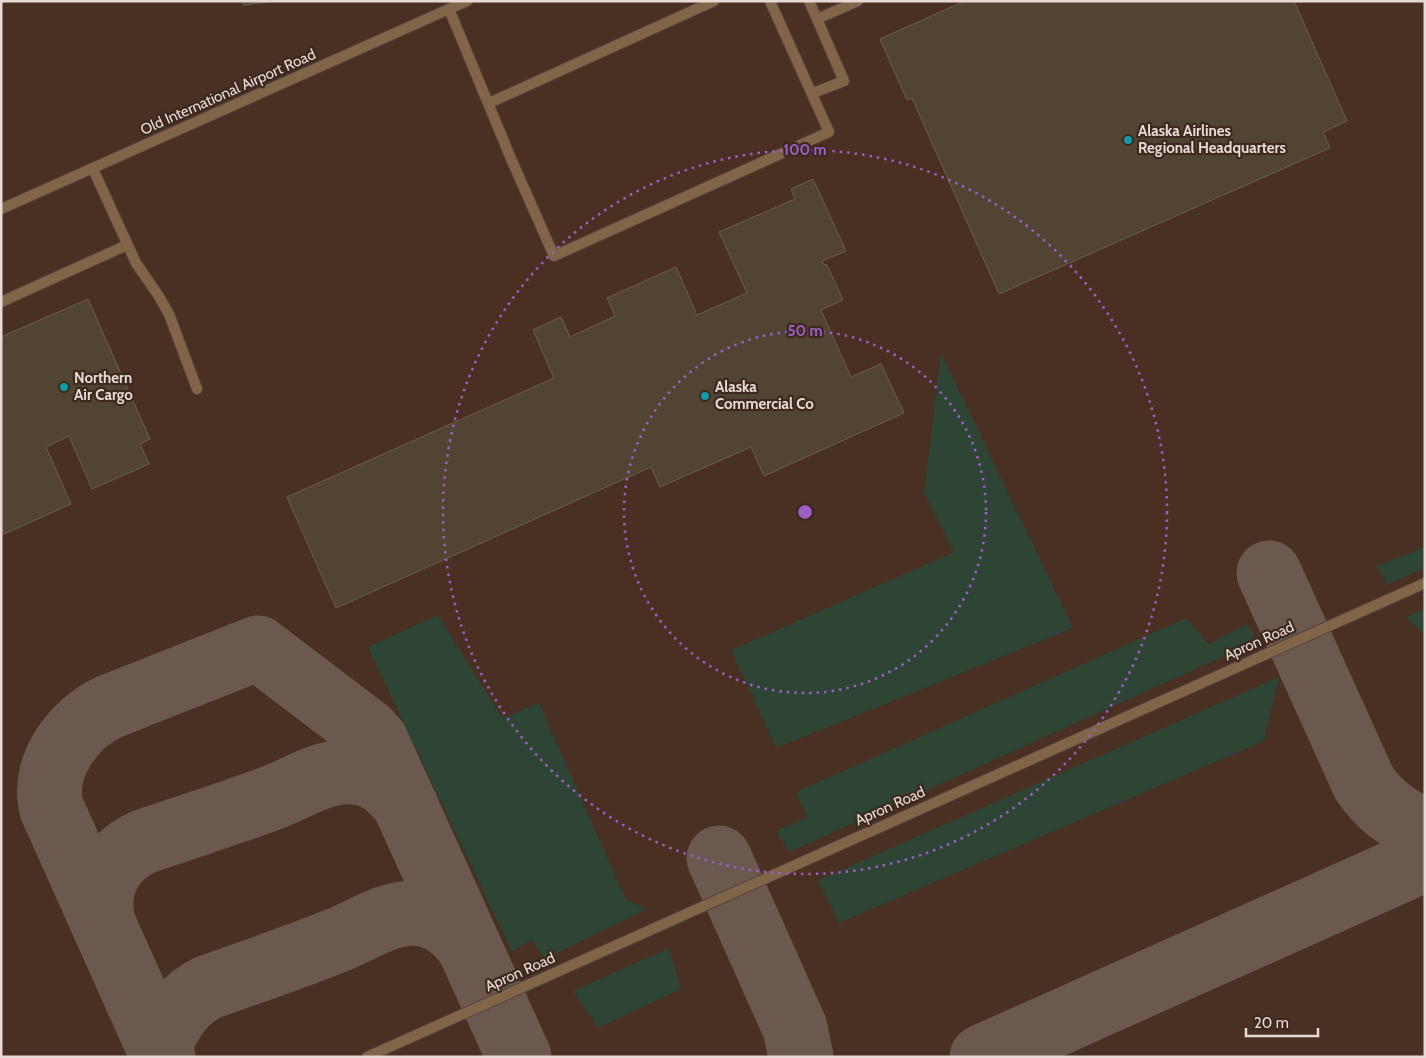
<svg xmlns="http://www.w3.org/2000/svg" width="1426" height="1058" viewBox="0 0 1426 1058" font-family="Cabin,sans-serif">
<rect width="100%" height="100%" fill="#3d2920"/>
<rect fill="#493023" x="1" y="1" width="1424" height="1056"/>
<g fill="#2e4434">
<path d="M941,353L1073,628L776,748L731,650L954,552L924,493Z"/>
<path d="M1425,547V568L1387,585L1377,566Z"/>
<path d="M1425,609V635L1406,617Z"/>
<path d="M438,615L502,718L539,703L626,900L647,909L545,959L531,940L512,952L368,647Z"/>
<path d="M1186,618L1209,644L1247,624L1258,641L789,852L776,831L807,817L796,792Z"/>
<path d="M1279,677L1264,741L839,923L818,880Z"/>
<path d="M669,948L681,989L598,1028L573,991Z"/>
</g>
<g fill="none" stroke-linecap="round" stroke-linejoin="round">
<g stroke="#6b5950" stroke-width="65">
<path d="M1269,573L1364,783C1378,804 1400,822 1425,829"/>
<path d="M719,858L795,1028L801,1057"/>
<path d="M103,923C95,888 110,857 143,842C187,827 231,813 274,797C299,787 326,769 354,772C378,774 393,788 406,806"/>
<path d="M158,1046C172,1020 181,1000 209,987C251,972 293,958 335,941C361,931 386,913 414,913C437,914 455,927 468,945"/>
<path d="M163,1057L52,809C40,767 74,723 109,707L258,648L367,731L376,741L519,1057"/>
<path d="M982,1057L1425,859"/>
</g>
</g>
<g fill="#514432" stroke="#6c5e4b">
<path d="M243,1H275L243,5Z"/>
<path d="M965,1H1294L1347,121L1323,132L1330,148L999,294L912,98L907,100L880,39Z"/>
<path d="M813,179L846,251L822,261L823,264L827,265L843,300L821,310L851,377L881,364L904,413L764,476L751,447L660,487L651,467L336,608L287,497L554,378L533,330L561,317L570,337L615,316L607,298L676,267L697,315L747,293L719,232L795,199L791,189Z"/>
<path d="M88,299L150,439L140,444L149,464L92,489L69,436L46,447L71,504L4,534L1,527V337Z"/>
</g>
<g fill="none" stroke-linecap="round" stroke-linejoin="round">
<defs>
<g id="service">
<path d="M809,1L817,19L858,1"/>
<path d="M449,9L512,161L554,256L829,132L770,1"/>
<path d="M813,93L844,81L817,19"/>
<path d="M489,103L714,1"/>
<path d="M93,169L136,263L158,295L169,314L197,389"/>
<path d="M1,302L127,245"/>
<path d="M367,1057L1425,583"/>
</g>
<path id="minor" d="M1,209L467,1"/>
</defs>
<use href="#service" stroke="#58453d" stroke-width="12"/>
<use href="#minor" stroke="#58453d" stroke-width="12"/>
<use href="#service" stroke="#816549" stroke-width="10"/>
<use href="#minor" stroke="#816549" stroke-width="10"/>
</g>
<g fill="none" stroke="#9b60c5" stroke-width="2.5" stroke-dasharray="2.5 5">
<circle cx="805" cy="512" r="181"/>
<circle cx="805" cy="512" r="362"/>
</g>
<g fill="#0f9aa8" stroke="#3d2920" stroke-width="2">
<circle cx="1128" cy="140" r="5"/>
<circle cx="64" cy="387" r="5"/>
<circle cx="705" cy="396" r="5"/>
</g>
<g text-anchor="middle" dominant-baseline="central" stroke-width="4.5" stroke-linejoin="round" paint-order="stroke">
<g font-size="15" fill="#e7dad4" stroke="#3d2920">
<text transform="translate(228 92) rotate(-24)">Old International Airport Road</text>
<text transform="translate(1259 641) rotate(-24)">Apron Road</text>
<text transform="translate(890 806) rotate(-24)">Apron Road</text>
<text transform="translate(520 972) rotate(-24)">Apron Road</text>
</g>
<g font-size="15" font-weight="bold" fill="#e7dad4" stroke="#3d2920" text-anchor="start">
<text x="1138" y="131">Alaska Airlines<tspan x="1138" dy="17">Regional Headquarters</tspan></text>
<text x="74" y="378">Northern<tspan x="74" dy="17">Air Cargo</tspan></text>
<text x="715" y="387">Alaska<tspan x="715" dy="17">Commercial Co</tspan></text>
</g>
</g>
<circle cx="805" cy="512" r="8" fill="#9b60c5" stroke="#3d2920" stroke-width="2.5"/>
<g font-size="15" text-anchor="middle" font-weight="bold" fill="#9b60c5" stroke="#3d2920" stroke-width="4.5" stroke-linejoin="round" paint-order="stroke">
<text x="805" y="155">100 m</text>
<text x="805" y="336">50 m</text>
</g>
<rect width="1426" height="1058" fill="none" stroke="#e7dad4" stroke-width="5"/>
<path d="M1246 1028v8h72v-8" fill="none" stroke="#e7dad4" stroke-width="2.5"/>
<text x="1254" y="1028" font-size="15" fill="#e7dad4" stroke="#3d2920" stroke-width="4" paint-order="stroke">20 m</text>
</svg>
